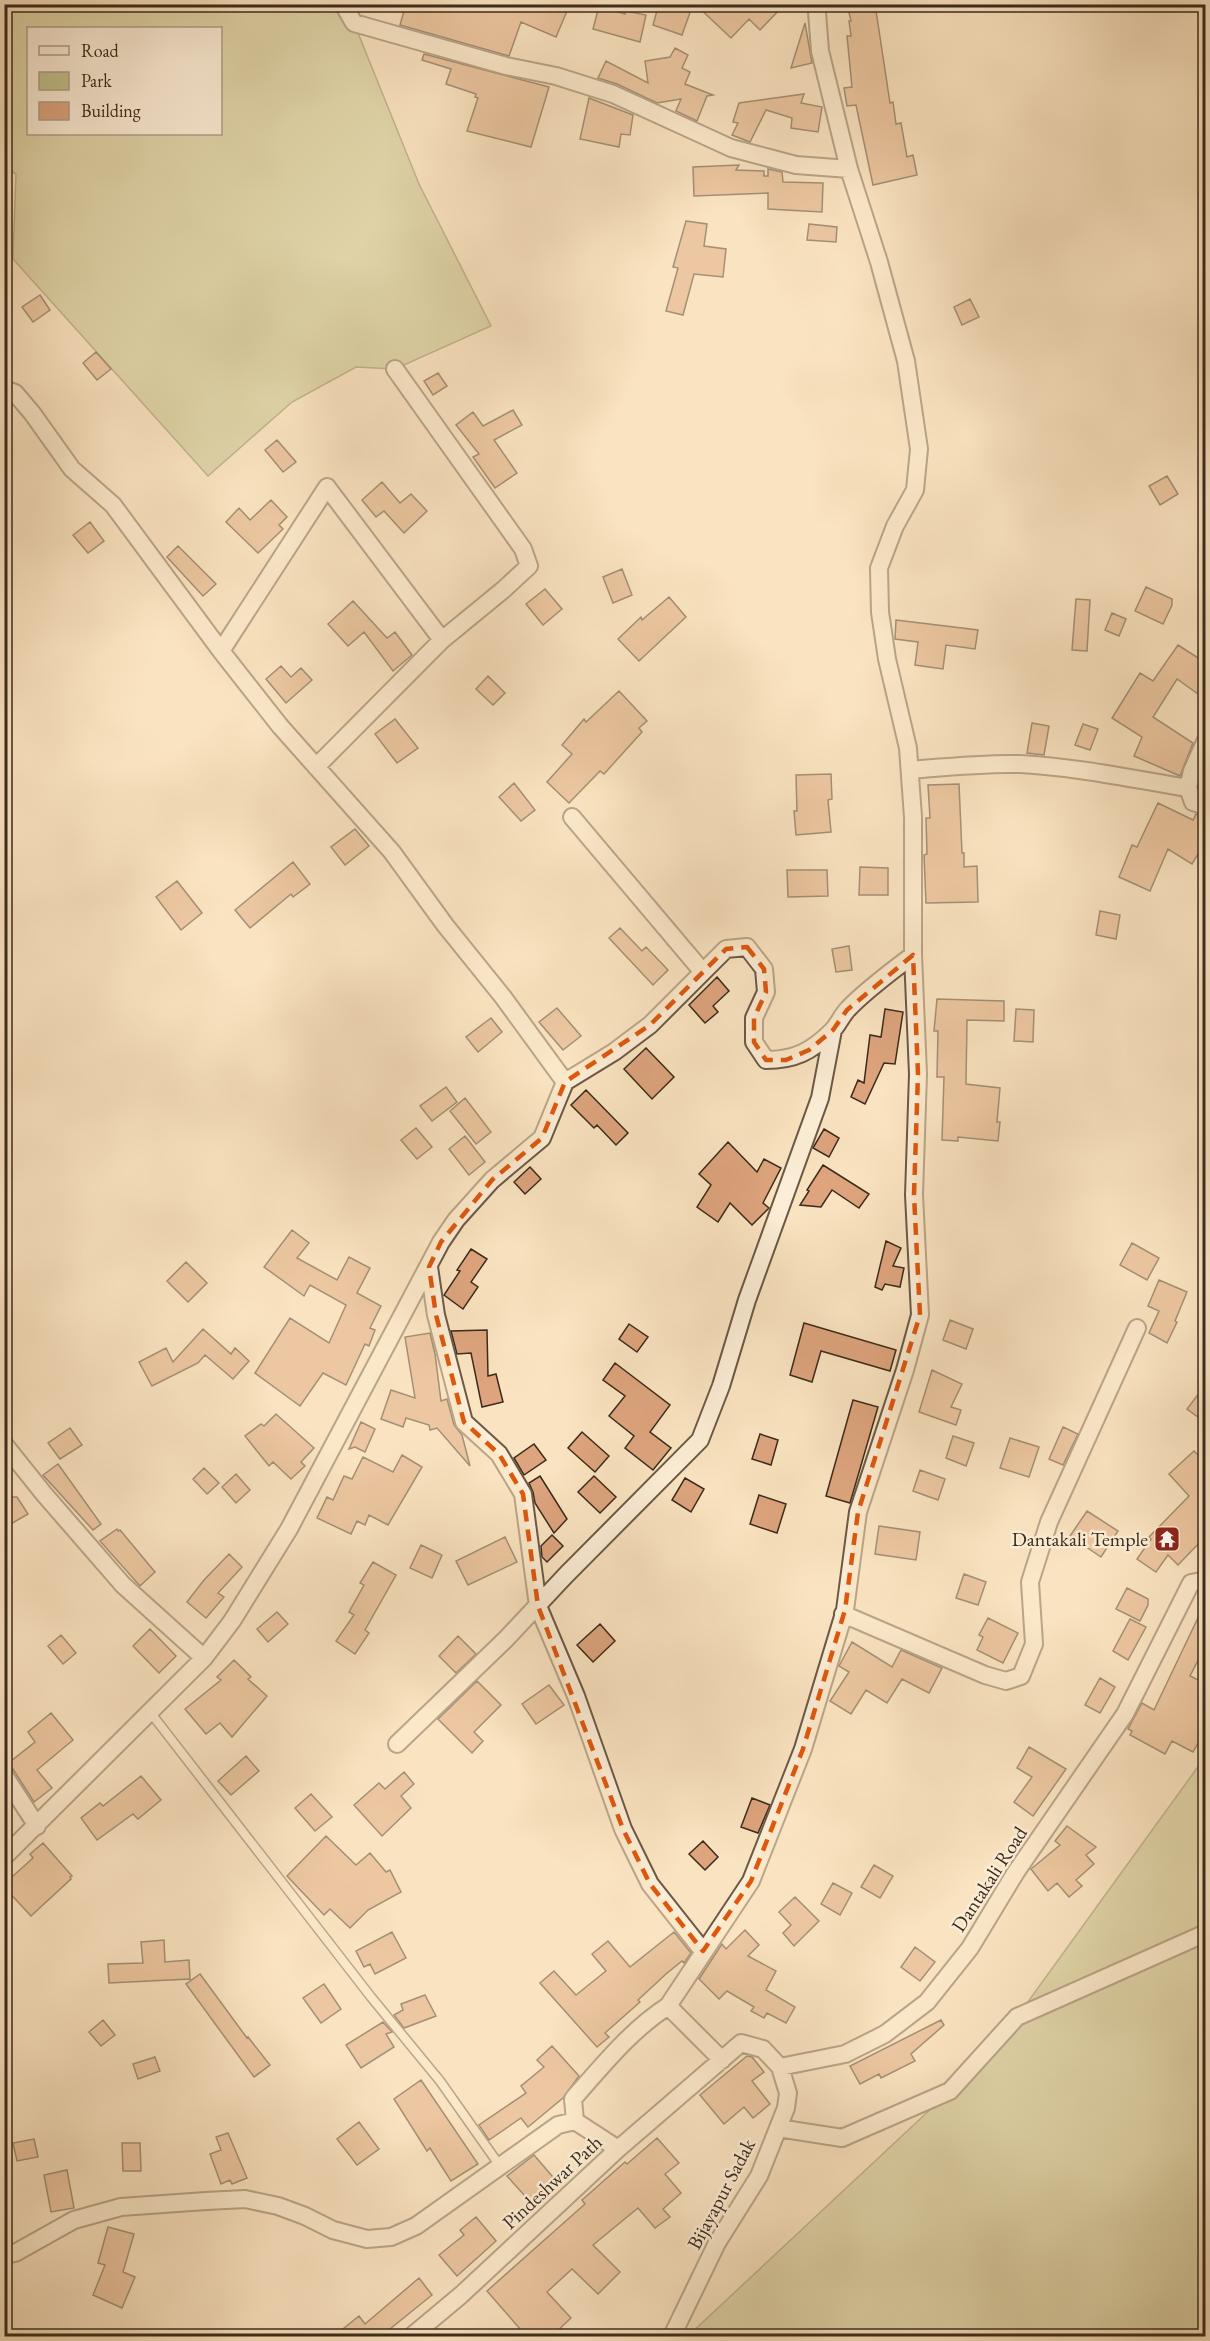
<svg xmlns="http://www.w3.org/2000/svg" width="1210" height="2341" font-family="'EB Garamond',serif">
	<rect width="100%" height="100%" fill="#fae3c0"/>
	<filter id="stains"><feTurbulence type="fractalNoise" baseFrequency=".00333" numOctaves="4"/><feColorMatrix values="0 0 0 0 .2 0 0 0 0 .09 0 0 0 0 .02 0 0 0 .5 -.17"/></filter>
	<radialGradient id="worn" r=".72"><stop offset=".6" stop-color="#630" stop-opacity="0"/><stop offset="1" stop-color="#630" stop-opacity=".3"/></radialGradient>
	<path fill="#c2c38f" stroke="#7e7756" stroke-width="1.5" fill-rule="evenodd" d="M4,5H343L356,28L419,184L491,326L395,369L356,367L292,402L208,476L13,259L16,174L5,167ZM28,28H220V134H28Z
		M1205,1757V2336H688L950,2091L1017,2017Z"/>
	<path fill="#dda47d" stroke="#3b2b1c" stroke-width="1.5" d="M406,4H570L556,37L521,22L509,56L400,25Z
		M677,4H693L682,35L653,25L658,7L674,11Z
		M695,4H785L760,30L749,19L731,38Z
		M847,4H875L890,103L893,102L896,124L901,123L907,157L913,155L917,175L873,185L856,105L847,106L844,88L852,87L847,36H851L849,21H851Z
		M599,6L625,14L626,11L646,15L640,42L593,29Z
		M805,23L812,63L791,68Z
		M675,48L688,55L682,68L690,72L685,84L713,95L707,96L697,121L676,111L681,99L657,103L617,84L598,78L606,61L648,83L645,61L670,57Z
		M424,54L549,87L531,147L467,131L478,98L475,97L476,94L446,84L451,69L422,60Z
		M804,94L801,103L822,107L818,132L791,128L792,118L766,110L750,142L732,135L738,123L733,122L739,103Z
		M589,98L633,115L630,135L621,134L619,147L580,139Z
		M739,165L736,170L764,171V176H768V169L782,172L783,182L823,183L822,212L768,209V193L694,196L693,167Z
		M686,221L707,224L704,246L726,249L723,277L694,274L683,315L666,311L678,268L673,267Z
		M809,224L837,227L836,242L807,240Z
		M40,295L50,310L33,322L22,307Z
		M970,299L979,317L962,325L954,307Z
		M96,352L111,369L97,380L83,363Z
		M438,373L447,386L433,395L424,381Z
		M513,410L522,425L494,440L517,473L495,488L473,457L479,454L456,425L473,412L483,426Z
		M277,440L296,462L283,472L265,450Z
		M1167,476L1178,494L1160,505L1149,486Z
		M382,482L400,503L411,494L427,511L404,533L384,511L376,517L362,500Z
		M271,500L287,517L279,525L283,529L258,553L226,522L239,508L250,520Z
		M90,522L104,541L88,553L73,535Z
		M178,546L216,584L203,596L167,557Z
		M622,569L632,595L613,603L603,577Z
		M1146,587L1172,599V605L1163,624L1135,611Z
		M545,589L562,609L543,625L526,604Z
		M669,597L686,617L639,661L618,639L641,617L642,620Z
		M1076,599L1090,600L1087,651L1072,650Z
		M353,601L387,638L395,632L412,655L393,671L364,632L348,646L328,624Z
		M1112,613L1126,619L1119,636L1105,630Z
		M896,620L978,630L975,649L946,645L943,669L915,665L918,642L895,639Z
		M1178,645L1206,663V683L1198,694L1177,679L1153,717L1193,743L1180,776L1134,756L1142,737L1112,718L1140,673L1153,681Z
		M281,666L291,677L301,668L312,680L286,703L266,679Z
		M488,676L505,693L493,705L476,689Z
		M619,691L647,721L639,728L642,732L604,774L600,771L569,803L547,782L572,754L562,745L584,719L586,722Z
		M395,719L418,748L397,763L375,734Z
		M1032,723L1049,726L1044,755L1027,753Z
		M1083,724L1098,729L1090,750L1075,745Z
		M831,774L832,799L828,800L831,832L796,835L794,811H797L796,775Z
		M514,783L535,810L521,821L499,797Z
		M959,784L962,853H964V867L977,866L978,902L926,903L924,855L927,854L926,818H930L928,785Z
		M1158,803L1193,820L1196,814L1206,816V841L1192,864L1168,849L1150,891L1119,877L1132,845L1137,847Z
		M355,829L369,846L345,865L331,847Z
		M293,862L310,884L293,897L291,894L250,928L235,910Z
		M860,867L888,868V895H859Z
		M787,870H827L828,896L788,897Z
		M177,881L202,913L181,930L156,897Z
		M1100,911L1120,915L1116,939L1096,935Z
		M620,928L642,951L646,947L668,970L653,985L609,938Z
		M849,946L852,970L836,972L832,949Z
		M717,977L729,991L713,1006L718,1012L705,1023L689,1005Z
		M937,999L1004,1001V1021L967,1020L966,1084L1000,1088L997,1122H1000L998,1141L958,1137V1141L942,1140L944,1077H937L938,1031H934Z
		M557,1008L581,1036L563,1050L539,1022Z
		M885,1009L903,1012L895,1064L884,1063L865,1104L851,1097L858,1080L864,1083L870,1035L881,1037Z
		M1016,1009L1034,1010L1033,1042L1014,1041Z
		M491,1018L502,1032L478,1052L466,1037Z
		M646,1048L674,1077L652,1099L624,1069Z
		M446,1087L457,1102L432,1121L420,1106Z
		M586,1090L628,1133L616,1145L597,1125L594,1128L571,1105Z
		M465,1098L491,1132L476,1144L450,1111Z
		M416,1128L432,1147L417,1159L401,1140Z
		M824,1129L839,1138L829,1157L813,1148Z
		M465,1136L485,1162L469,1175L449,1149Z
		M728,1142L757,1172L764,1159L781,1168L763,1203L769,1208L752,1225L730,1203L718,1222L697,1207L711,1185L699,1174Z
		M823,1165L869,1194L859,1208L832,1190L821,1207L800,1205L809,1191L807,1190Z
		M530,1167L541,1179L525,1194L514,1182Z
		M292,1230L309,1243L297,1258L337,1280L349,1257L370,1268L357,1293L381,1306L370,1328L375,1330L369,1346L365,1344L346,1385L323,1373L300,1406L255,1373L290,1318L329,1343L346,1305L310,1285L304,1296L264,1267Z
		M886,1241L901,1248L893,1266L904,1268L900,1287L885,1284L882,1290L875,1287Z
		M1132,1243L1159,1258L1147,1280L1120,1265Z
		M471,1249L487,1259L471,1282L478,1287L463,1309L444,1295L460,1271L457,1270Z
		M186,1262L207,1283L188,1302L167,1281Z
		M1159,1280L1187,1292L1175,1321L1177,1322L1167,1343L1149,1333L1159,1311L1148,1306Z
		M950,1320L973,1329L966,1349L943,1340Z
		M804,1323L896,1350L890,1371L821,1351L812,1382L790,1375Z
		M629,1324L648,1337L637,1352L619,1339Z
		M203,1329L231,1354L235,1348L249,1361L233,1379L205,1355L198,1363L152,1386L139,1362L166,1348L173,1362Z
		M487,1330L488,1376L496,1374L503,1402L482,1407L471,1353L457,1354L451,1331Z
		M430,1333L435,1354L441,1401L447,1399L454,1425L462,1435L470,1466L437,1428L430,1430L429,1425L406,1418L403,1427L381,1419L391,1390L415,1398L405,1337Z
		M615,1363L670,1405L650,1432L671,1448L653,1470L625,1448L634,1436L609,1416L625,1396L603,1380Z
		M932,1370L962,1384L951,1407L961,1410L956,1425L919,1412Z
		M1206,1384V1423L1187,1409Z
		M853,1400L878,1407L850,1503L826,1496Z
		M276,1414L314,1448L301,1462L305,1466L291,1479L273,1462L269,1466L245,1436L261,1424L264,1426Z
		M361,1422L375,1429L365,1452L355,1447L349,1449Z
		M1063,1427L1078,1434L1063,1465L1049,1459Z
		M70,1428L82,1445L60,1459L48,1443Z
		M582,1432L609,1456L595,1472L568,1448Z
		M760,1434L778,1440L771,1465L752,1459Z
		M953,1436L974,1443L966,1466L946,1458Z
		M1010,1438L1039,1447L1029,1477L1000,1468Z
		M534,1444L546,1460L524,1475L514,1458Z
		M1194,1451L1206,1463V1536L1178,1565L1168,1555L1156,1572L1137,1559L1151,1539L1149,1537L1189,1496L1169,1474Z
		M402,1455L422,1467L388,1525L369,1515L365,1525L357,1521L351,1534L317,1518L327,1497L333,1500L344,1476L352,1479L363,1457L393,1472Z
		M58,1464L101,1524L93,1530L43,1475Z
		M204,1468L219,1483L207,1494L193,1479Z
		M920,1470L945,1479L938,1500L913,1491Z
		M236,1474L250,1490L236,1503L222,1487Z
		M540,1476L567,1519L554,1533L535,1503L533,1492L529,1483Z
		M594,1476L616,1497L600,1513L578,1492Z
		M685,1478L704,1489L691,1512L672,1500Z
		M759,1495L786,1504L777,1533L750,1524Z
		M10,1497H17L28,1514L4,1528V1500Z
		M1087,1511L1118,1531L1101,1557L1070,1536Z
		M879,1526L920,1532L916,1560L875,1554Z
		M117,1529L118,1531L120,1530L155,1572L140,1586L100,1541Z
		M552,1535L563,1546L547,1562L542,1557L541,1546Z
		M505,1537L517,1562L468,1585L456,1561Z
		M421,1545L442,1555L432,1578L410,1568Z
		M229,1554L242,1567L218,1593L224,1597L206,1618L187,1602L204,1580Z
		M373,1562L396,1575L365,1630L369,1633L355,1654L336,1641L354,1615L349,1612L364,1585L360,1583Z
		M964,1574L986,1582L978,1605L956,1598Z
		M1127,1588L1148,1599V1605L1140,1621L1116,1609Z
		M1206,1601V1645L1190,1676L1206,1684V1729L1193,1752L1172,1741L1165,1754L1130,1735L1132,1731L1128,1729L1142,1703L1154,1710Z
		M277,1612L288,1624L268,1642L257,1629Z
		M988,1618L1018,1633L1003,1663L977,1650L983,1637L979,1635Z
		M1130,1619L1146,1627L1128,1660L1113,1651Z
		M600,1624L615,1641L593,1662L577,1645Z
		M150,1629L176,1656L159,1673L133,1646Z
		M61,1635L76,1653L63,1664L48,1646Z
		M458,1636L476,1654L456,1673L439,1656Z
		M852,1642L892,1667L901,1650L942,1668L929,1693L902,1679L887,1703L866,1690L851,1714L830,1701L849,1672L839,1666Z
		M234,1660L251,1677L248,1679L267,1696L232,1737L220,1723L206,1734L185,1709L221,1680L217,1677Z
		M1100,1678L1115,1687L1100,1713L1085,1705Z
		M477,1681L501,1705L474,1732L483,1741L472,1753L438,1719Z
		M549,1685L564,1705L536,1724L522,1704Z
		M51,1713L73,1740L37,1770L52,1788L34,1802L13,1769L6,1765L35,1742L28,1732Z
		M1029,1747L1066,1769L1033,1816L1014,1802L1032,1777L1017,1768Z
		M246,1756L259,1771L231,1795L218,1781Z
		M404,1772L414,1784L401,1796L411,1808L382,1836L354,1805L379,1783L385,1789Z
		M141,1776L161,1800L138,1819L133,1814L97,1840L81,1818L100,1803L103,1806Z
		M311,1794L332,1817L315,1831L295,1808Z
		M752,1798L770,1805L758,1833L741,1827Z
		M1067,1826L1096,1847L1086,1855L1094,1864L1076,1880L1082,1886L1069,1897L1057,1883L1048,1891L1031,1869L1060,1845L1055,1841Z
		M326,1836L356,1865L370,1853L386,1872L390,1870L401,1892L368,1910L350,1928L330,1909L324,1915L287,1876Z
		M703,1841L718,1857L705,1870L689,1854Z
		M43,1843L72,1876L70,1877L71,1879L31,1916L4,1887V1884L33,1858L30,1854Z
		M874,1865L893,1876L880,1898L861,1887Z
		M833,1883L852,1893L840,1915L821,1904Z
		M795,1897L819,1921L794,1946L783,1933L791,1925L779,1912Z
		M745,1930L759,1945L748,1956L776,1971L766,1990L795,2007L786,2023L767,2013L764,2018L751,2011L754,2007L727,1991L719,1999L699,1979L722,1944L726,1949Z
		M392,1932L406,1958L375,1974L370,1964L364,1967L356,1951Z
		M674,1932L691,1953L684,1963L682,1961L666,1974L638,2000L640,2002L605,2033L609,2037L597,2047L540,1983L554,1971L576,1995L606,1971L592,1954L608,1941L630,1967Z
		M164,1940L165,1962L189,1960L190,1979L109,1983L108,1964L143,1963L141,1942Z
		M915,1947L935,1962L920,1981L901,1967Z
		M200,1974L247,2038L248,2037L270,2065L254,2077L186,1984Z
		M324,1984L341,2009L321,2023L303,1998Z
		M425,1995L436,2016L404,2028L394,2015L403,2010L401,2004Z
		M103,2020L115,2035L101,2046L89,2032Z
		M941,2020L944,2025L911,2054L915,2061L881,2078L879,2074L860,2084L850,2066Z
		M383,2022L392,2032L386,2034L394,2047L361,2068L346,2045Z
		M552,2046L579,2076L563,2098L528,2127L521,2118L489,2140L479,2125L526,2093L521,2086L544,2067L537,2060Z
		M747,2056L752,2057L764,2072L752,2081L770,2104L753,2118L744,2107L724,2124L700,2095Z
		M155,2057L160,2071L138,2079L133,2064Z
		M421,2080L478,2164L451,2181L430,2148L427,2151L394,2099Z
		M359,2122L379,2149L357,2165L337,2139Z
		M228,2133L247,2178L232,2184L230,2180L221,2184L210,2154L221,2150L216,2137Z
		M657,2138L679,2163L665,2174L681,2193L663,2209L670,2217L655,2228L638,2208L593,2245L620,2272L598,2294L572,2269L547,2292L571,2318L551,2337H527L487,2291L585,2204L582,2200L625,2162L627,2164Z
		M34,2139L38,2157L17,2161L13,2143Z
		M122,2143H140L141,2171H123Z
		M534,2155L558,2183L533,2205L507,2176Z
		M67,2170L74,2208L51,2212L44,2175Z
		M476,2217L496,2241L457,2276L439,2255L464,2235L460,2230Z
		M108,2227L134,2234L123,2272L135,2277L122,2308L93,2295L105,2265L98,2263Z
		M419,2278L432,2295L380,2337H333L359,2316L365,2324Z"/>
	<g fill="none" stroke-linecap="round" stroke-linejoin="round">
		<defs>
			<path id="lane" d="M150,1712L371,1997L440,2081L500,2166"/>
			<path id="street" d="M343,4L354,23L506,66L556,76L613,94L731,148L796,165L849,169
				M4,389L15,393L32,413L72,469L113,505L221,651L280,726L392,852L445,925L503,997L565,1082
				M221,651L327,487L442,640
				M1206,740L1192,771L1188,788L1193,802L1206,806
				M316,767L442,640L503,590L529,566L523,549L395,369
				M910,770C946,767 983,763 1020,764C1076,767 1133,779 1188,788
				M572,817L702,971
				M429,1267L436,1315L464,1422L499,1454L523,1494L538,1606L576,1696L623,1829L650,1884L703,1951
				M4,1444L44,1494L123,1585L204,1658
				M843,1614L985,1675L1006,1681L1021,1676L1034,1644L1030,1582L1049,1522L1137,1328
				M397,1744L506,1639L566,1575L700,1440L721,1386L747,1300L820,1098L833,1030
				M4,1775L37,1826
				M4,1857L204,1658L232,1621L289,1529L441,1242L456,1220L492,1180L542,1138L565,1082L614,1052L650,1025L726,949L747,947L764,969L766,992L754,1018V1042L766,1060C794,1060 811,1052 832,1031C838,1025 842,1015 848,1009C867,989 891,972 913,955
				M668,2006L722,2060
				M575,2121L573,2099C602,2066 631,2030 668,2006L751,1881L803,1749L845,1610L858,1512L905,1370L920,1315L914,1195L918,1074L913,955V817L908,748L887,659L880,612L879,568L895,526L915,490L919,449L906,361L879,262L849,169L820,51L817,12L819,4
				M778,2128L842,2138L950,2091L1017,2017L1206,1933
				M4,2255L15,2253L74,2220L121,2207L206,2201L245,2199L278,2206L305,2216L333,2230L367,2239L391,2237L416,2226L558,2125L575,2121L618,2149
				M412,2336L461,2295L618,2149L741,2043L763,2049L780,2067L845,2054L885,2034L927,2002L970,1948L1016,1872L1125,1714L1191,1583L1206,1580
				M672,2336L717,2243L759,2176L786,2108L788,2093L780,2067"/>
		</defs>
		<use href="#lane" stroke="#6b5945" stroke-width="11"/>
		<use href="#street" stroke="#6b5945" stroke-width="20"/>
		<use href="#lane" stroke="#fcedd6" stroke-width="8"/>
		<use href="#street" stroke="#fcedd6" stroke-width="16"/>
	</g>
	<path d="M0 0H1210V2341H0ZM747,947L764,969L766,992L754,1018V1042L766,1060H786L809,1050L833,1030L847,1010L913,955L918,1074L914,1195L920,1315L858,1512L845,1610L803,1749L751,1881L703,1951L650,1884L623,1829L538,1606L523,1494L499,1454L464,1422L436,1315L429,1267L441,1242L492,1180L542,1138L565,1082L650,1025L726,949Z" fill="#fae3c0" fill-opacity=".55" fill-rule="evenodd"/>
	<path fill="none" stroke="#df570d" stroke-width="4.5" stroke-dasharray="12 8" stroke-linejoin="round" d="M747,947L764,969L766,992L754,1018V1042L766,1060H786L809,1050L833,1030L847,1010L913,955L918,1074L914,1195L920,1315L858,1512L845,1610L803,1749L751,1881L703,1951L650,1884L623,1829L538,1606L523,1494L499,1454L464,1422L436,1315L429,1267L441,1242L492,1180L542,1138L565,1082L650,1025L726,949Z"/>
	<defs>
		<symbol id="temple-square" viewBox="-11 -11 22 22"><rect x="-9" y="-9" width="18" height="18" rx="4" fill="#8f2418" stroke="#fcedd6"/><path d="M0-6L5-2H3V0L6.5 2.5H4V6H1.5V3h-3V6H-4V2.5H-6.5L-3 0V-2H-5Z" fill="#fff"/></symbol>
	</defs>
	<g fill-rule="evenodd">
		<use href="#temple-square" x="1152" y="1524" width="30" height="30"/>
	</g>
	<g text-anchor="middle" dominant-baseline="central" stroke-width="5" stroke-linejoin="round" paint-order="stroke">
		<g font-size="20" fill="#3b2b1c" stroke="#fcedd6" text-anchor="end">
			<text x="1148" y="1539">Dantakali Temple</text>
		</g>
		<g font-size="20" fill="#3b2b1c" stroke="#fcedd6">
			<text transform="translate(989 1879) rotate(-57)">Dantakali Road</text>
			<text transform="translate(552 2182) rotate(-43)">Pindeshwar Path</text>
			<text transform="translate(721 2194) rotate(-62)">Bijayapur Sadak</text>
		</g>
	</g>
	<rect width="1210" height="2341" fill="none" stroke="#fae3c0" stroke-width="24"/>
	<rect x="6" y="6" width="1198" height="2329" fill="none" stroke="#3b2b1c" stroke-width="3"/>
	<rect x="12" y="12" width="1186" height="2317" fill="none" stroke="#3b2b1c" stroke-width="1.5"/>
	<rect x="27" y="27" width="195" height="108" fill="#fcedd6" stroke="#af9f8c" stroke-width="1.5"/>
	<rect x="39" y="46" width="30" height="9" fill="#fcedd6" stroke="#af9f8c" stroke-width="1.5"/>
	<text x="81" y="57" font-size="18" fill="#3b2b1c">Road</text>
	<rect x="39" y="72" width="30" height="18" fill="#c2c38f" stroke="#af9f8c" stroke-width="1.5"/>
	<text x="81" y="87" font-size="18" fill="#3b2b1c">Park</text>
	<rect x="39" y="102" width="30" height="18" fill="#dda47d" stroke="#af9f8c" stroke-width="1.5"/>
	<text x="81" y="117" font-size="18" fill="#3b2b1c">Building</text>
	<rect width="100%" height="100%" filter="url(#stains)"/>
	<rect width="100%" height="100%" fill="url(#worn)"/>
</svg>
